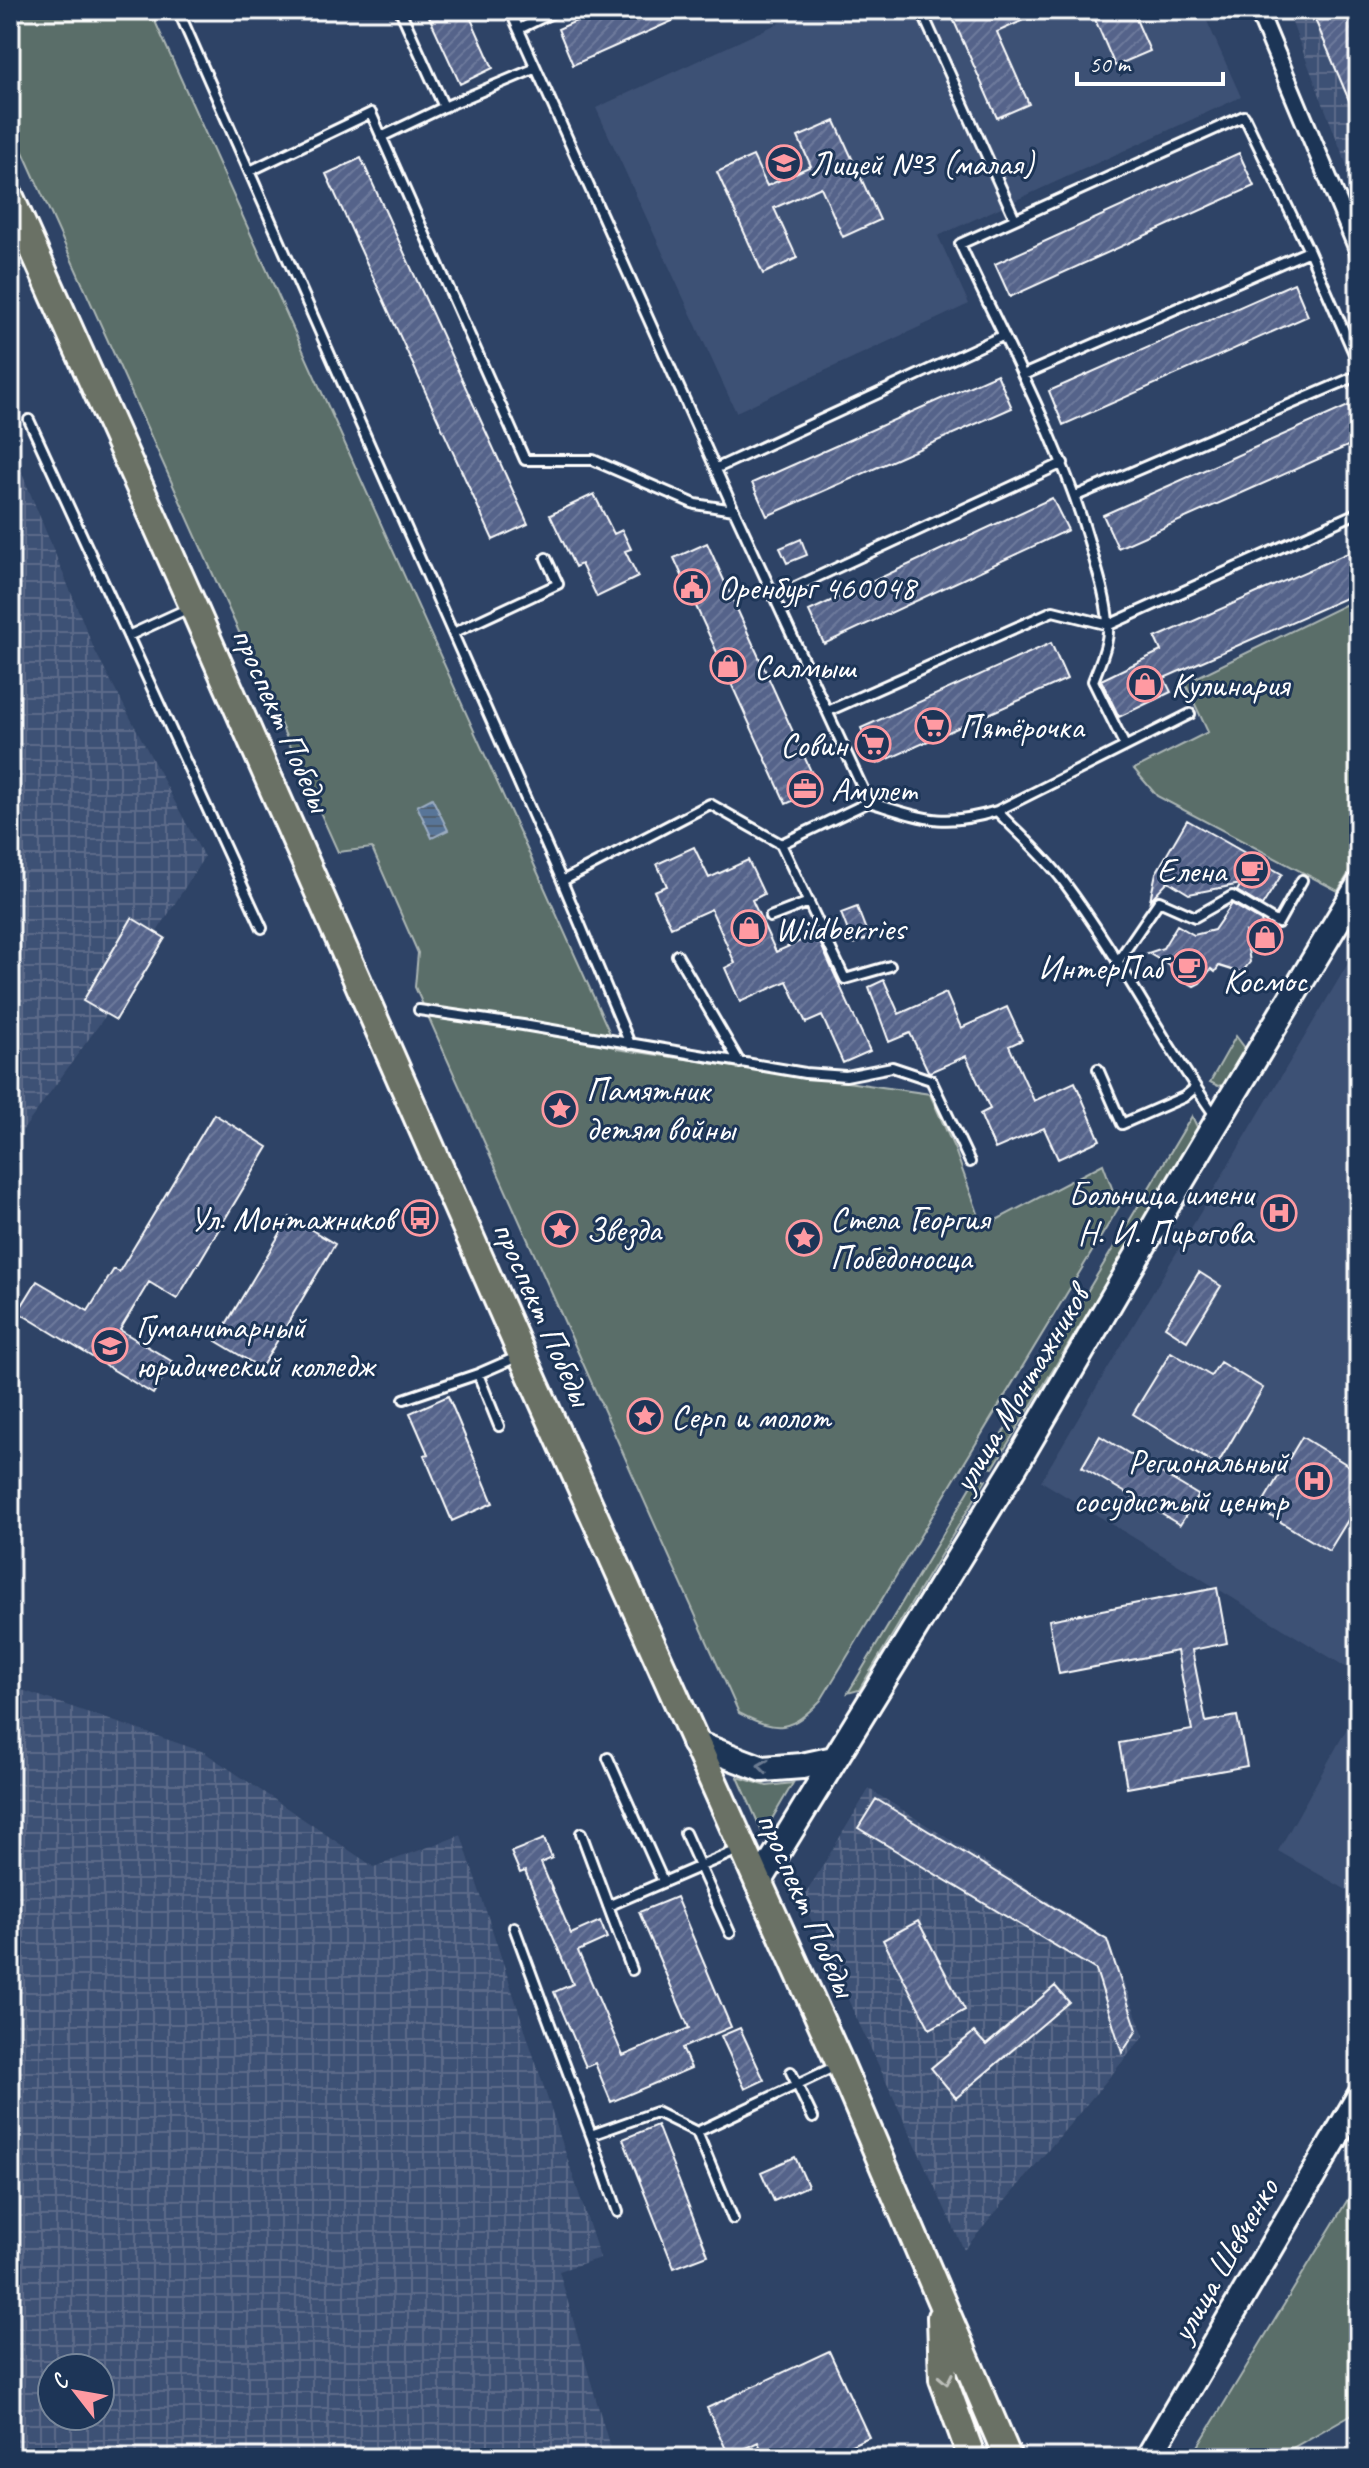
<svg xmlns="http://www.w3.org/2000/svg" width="1369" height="2468" font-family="Caveat,sans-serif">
	<defs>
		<pattern id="industrial-grid" width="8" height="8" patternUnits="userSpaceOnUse" patternTransform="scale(2)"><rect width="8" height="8" fill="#3e5174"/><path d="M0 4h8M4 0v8" fill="none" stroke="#5b6b89"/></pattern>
		<pattern id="water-rules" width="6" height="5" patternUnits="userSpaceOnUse" patternTransform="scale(2)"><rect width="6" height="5" fill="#587498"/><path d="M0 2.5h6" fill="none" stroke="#515e6e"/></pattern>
		<pattern id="building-hatch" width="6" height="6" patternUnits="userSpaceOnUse" patternTransform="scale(2)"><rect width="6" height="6" fill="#55638a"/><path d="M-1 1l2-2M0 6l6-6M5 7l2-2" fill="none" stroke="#6e7a9c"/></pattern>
	</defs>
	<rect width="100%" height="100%" fill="#2e4366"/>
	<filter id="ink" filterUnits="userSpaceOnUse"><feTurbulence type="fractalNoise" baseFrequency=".0125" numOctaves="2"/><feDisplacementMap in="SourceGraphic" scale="16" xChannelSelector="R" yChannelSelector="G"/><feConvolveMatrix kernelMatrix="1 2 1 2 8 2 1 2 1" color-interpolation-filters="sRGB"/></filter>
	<g filter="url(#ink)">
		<path fill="#3e5174" d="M807,10H1202L1241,97L938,236L969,304L736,412L596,108Z
			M1359,945V1675L1041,1481Z
			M1359,1707V1897L1278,1851Z"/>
		<path fill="url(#industrial-grid)" fill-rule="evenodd" d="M1287,10H1359V197Z
			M10,444L95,651L204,857L157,932L165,938L116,1020L106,1015L10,1148Z
			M10,1686L204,1752L374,1867L461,1835L600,2258L559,2271L613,2458H10ZM52,2368H100V2416H52Z
			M869,1789L1107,1938L1144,2036L964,2250L802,1900Z"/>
		<path fill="#5a6e69" stroke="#acb6b4" stroke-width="2" d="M10,10H150L617,1049L930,1094L955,1150L983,1227L1103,1164L1119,1207L821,1700C790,1732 778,1733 739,1713L415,987L418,953L372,848L338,852L10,123Z
			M1359,598V856L1338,891L1157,796L1134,769L1208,732L1185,683Z
			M1236,1036L1245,1048L1226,1084L1218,1086L1210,1082Z
			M1192,1116L1199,1131L993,1468L983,1466Z
			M977,1477L986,1480L859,1690L848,1693Z
			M738,1777L767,1786L793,1783L763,1834Z
			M1359,2181V2410L1275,2458H1191Z"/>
		<path fill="url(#water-rules)" stroke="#9bacc1" stroke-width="2" d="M432,798L448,830L432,838L417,806Z"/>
		<path fill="url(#building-hatch)" stroke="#fff" stroke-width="2" d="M426,10H467L493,68L460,84Z
			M601,10H697L573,65L558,29Z
			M949,10H1046L997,32L1029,104L997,118Z
			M1091,10H1132L1150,51L1115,66Z
			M1311,10H1359V124Z
			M835,121L880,220L843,237L821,187L774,208L797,258L763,274L717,172L753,156L767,186L811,166L798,137Z
			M1239,153L1254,186L1010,297L995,264Z
			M361,158L528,524L493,540L326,174Z
			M1294,283L1308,316L1063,425L1049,391Z
			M997,374L1012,408L767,516L752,483Z
			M1348,406L1359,432V441L1118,548L1103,515Z
			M594,494L614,534L622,530L631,549L625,551L638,577L597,597L581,564L575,567L550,515Z
			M1052,498L1068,530L824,644L809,611Z
			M801,539L807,555L787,563L780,548Z
			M707,543L819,789L786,804L674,558Z
			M1359,548V592L1164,678L1171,692L1119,717L1101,680L1161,651L1155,638Z
			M1051,643L1067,679L877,764L861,728Z
			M1187,820L1282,874L1262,906L1237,891L1241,884L1189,894L1168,881L1150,900L1156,873Z
			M694,847L709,878L748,860L764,894L752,900L776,952L816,934L870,1051L843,1063L822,1016L806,1023L787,981L740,1002L725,968L735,963L711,909L671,927L654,891L667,886L657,864Z
			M1232,904L1261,921L1268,945L1245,932L1250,962L1243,971L1238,972L1219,966L1215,972L1211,969L1200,983L1194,986L1184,980L1182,973L1148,953L1163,948L1177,925L1194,935L1214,930Z
			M857,907L869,938L853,944L841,913Z
			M132,918L165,938L116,1020L83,1001Z
			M884,980L899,1014L946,993L961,1028L1007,1007L1022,1040L1009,1046L1034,1101L1075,1082L1100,1140L1058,1159L1044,1128L995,1149L980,1114L990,1109L966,1056L930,1072L928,1071L910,1033L889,1042L869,987Z
			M214,1114L268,1147L177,1299L149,1282L120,1330L173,1362L153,1394L18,1312L37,1281L88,1311L114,1269L119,1272Z
			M290,1217L335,1244L261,1368L216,1341Z
			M1199,1272L1221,1286L1187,1341L1165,1327Z
			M1171,1352L1211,1376L1220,1362L1263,1388L1217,1465L1133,1414Z
			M448,1396L493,1503L452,1521L424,1455L428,1454L410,1413Z
			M1100,1436L1198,1495L1180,1525L1082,1467Z
			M1302,1437L1359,1472V1502L1329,1551L1259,1509Z
			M1217,1588L1227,1643L1192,1650L1206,1722L1237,1716L1247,1766L1127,1788L1119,1743L1192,1730L1177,1651L1059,1674L1049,1620Z
			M876,1799L1107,1940L1137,2030L1122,2053L1096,1970L858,1828Z
			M544,1839L552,1858L541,1863L571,1934L600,1921L607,1938L578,1951L623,2056L689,2028L639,1912L676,1897L731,2027L682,2048L691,2068L611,2102L595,2063L586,2067L554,1992L573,1984L525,1871L520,1873L511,1852Z
			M918,1921L965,2010L930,2029L883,1940Z
			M1055,1986L1069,2002L956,2098L931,2068L974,2032L986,2045Z
			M740,2028L764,2080L745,2089L721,2036Z
			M657,2125L708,2255L674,2268L623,2139Z
			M795,2157L808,2186L774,2201L761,2172Z
			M829,2351L869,2437L823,2458H765L758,2442L729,2456L707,2408Z"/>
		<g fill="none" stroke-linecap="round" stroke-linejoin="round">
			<defs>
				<path id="service" d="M178,10L562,881L630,1044
					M400,10L444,107L536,68
					M510,10L734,510L869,802
					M921,10L1015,219
					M519,29L558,10
					M381,137L444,107
					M250,171L371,113L525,460H593L695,504L734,510
					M1023,375L1309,251
					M29,420L262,928
					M717,468L1002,336
					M1076,496L1359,375
					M776,596L1063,463
					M453,633L558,584L546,558
					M128,636L189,608
					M828,711L1053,611L1109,625L1359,512
					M1125,746L1093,681C1100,663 1110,641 1108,622C1106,596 1097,570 1090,545C1060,440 1006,344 960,244L1244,116L1309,251L1359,365
					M997,811L1190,714
					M781,844L869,802C922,818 941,828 997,811C1019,834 1045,856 1064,882C1120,957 1162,1041 1216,1117
					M562,881L710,804L781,844L845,979L890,966
					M770,917L809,902
					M677,955L740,1063
					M1118,961L1159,901L1195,917L1232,896L1278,923L1302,880
					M419,1010L523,1025L805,1073L846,1076L892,1067L931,1080L970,1162
					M1098,1069L1122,1124L1184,1097L1195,1088
					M478,1374L499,1426
					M404,1399L478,1374L517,1357
					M608,1758L663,1881
					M581,1833L632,1970
					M685,1833L730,1933
					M608,1906L738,1850
					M514,1927L591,2135L656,2112L697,2132L836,2066
					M791,2072L813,2118
					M697,2132L733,2219
					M591,2135L618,2212"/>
				<path id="minor" d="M1258,10L1359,252"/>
				<path id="secondary" d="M694,1743L763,1769L802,1766L834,1759
					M758,1884L1015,1466L1161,1215L1359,885
					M1148,2458L1359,2097"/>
				<path id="primary" d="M10,197L193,606L522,1355L840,2064L1008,2458
					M941,2317L943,2379L972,2458"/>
			</defs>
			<use href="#service" stroke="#fff" stroke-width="14"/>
			<use href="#minor" stroke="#fff" stroke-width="22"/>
			<use href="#secondary" stroke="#fff" stroke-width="30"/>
			<use href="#primary" stroke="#fff" stroke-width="32"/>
			<use href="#service" stroke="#1d3557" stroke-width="8"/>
			<use href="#minor" stroke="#1d3557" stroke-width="16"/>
			<use href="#secondary" stroke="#1d3557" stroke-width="24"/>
			<use href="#primary" stroke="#6b7165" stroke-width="26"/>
		</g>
		<defs><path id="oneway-chevron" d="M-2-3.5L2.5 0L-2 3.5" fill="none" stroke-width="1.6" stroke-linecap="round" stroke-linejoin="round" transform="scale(2)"/></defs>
		<use stroke="#6c7c92" href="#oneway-chevron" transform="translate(763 1766) rotate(-172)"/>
		<use stroke="#bcbfba" href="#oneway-chevron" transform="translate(946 2379) rotate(78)"/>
	</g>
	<defs>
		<symbol id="school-ring" viewBox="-11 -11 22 22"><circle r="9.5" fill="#1d3557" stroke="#ff9aa2" stroke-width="1.5"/><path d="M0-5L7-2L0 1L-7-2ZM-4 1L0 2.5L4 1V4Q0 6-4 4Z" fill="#ff9aa2"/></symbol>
		<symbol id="civic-ring" viewBox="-11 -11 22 22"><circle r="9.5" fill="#1d3557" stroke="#ff9aa2" stroke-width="1.5"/><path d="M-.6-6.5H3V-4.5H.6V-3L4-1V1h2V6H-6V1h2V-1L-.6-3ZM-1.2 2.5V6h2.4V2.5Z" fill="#ff9aa2"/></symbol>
		<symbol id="shop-ring" viewBox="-11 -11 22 22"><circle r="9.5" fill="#1d3557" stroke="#ff9aa2" stroke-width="1.5"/><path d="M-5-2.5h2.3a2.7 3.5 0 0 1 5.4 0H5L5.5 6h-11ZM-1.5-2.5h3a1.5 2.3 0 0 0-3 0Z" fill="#ff9aa2"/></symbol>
		<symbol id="supermarket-ring" viewBox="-11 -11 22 22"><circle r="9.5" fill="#1d3557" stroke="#ff9aa2" stroke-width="1.5"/><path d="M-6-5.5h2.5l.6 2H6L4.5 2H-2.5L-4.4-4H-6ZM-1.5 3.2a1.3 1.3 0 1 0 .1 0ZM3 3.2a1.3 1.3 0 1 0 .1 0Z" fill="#ff9aa2"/></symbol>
		<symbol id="office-ring" viewBox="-11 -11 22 22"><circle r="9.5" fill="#1d3557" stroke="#ff9aa2" stroke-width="1.5"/><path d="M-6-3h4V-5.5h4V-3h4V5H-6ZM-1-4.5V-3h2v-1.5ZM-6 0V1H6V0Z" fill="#ff9aa2"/></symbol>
		<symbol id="cafe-ring" viewBox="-11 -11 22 22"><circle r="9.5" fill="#1d3557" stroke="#ff9aa2" stroke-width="1.5"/><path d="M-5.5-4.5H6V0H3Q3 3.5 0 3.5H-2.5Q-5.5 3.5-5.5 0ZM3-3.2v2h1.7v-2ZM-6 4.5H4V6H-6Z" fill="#ff9aa2"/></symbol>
		<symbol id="sight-ring" viewBox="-11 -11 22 22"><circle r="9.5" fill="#1d3557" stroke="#ff9aa2" stroke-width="1.5"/><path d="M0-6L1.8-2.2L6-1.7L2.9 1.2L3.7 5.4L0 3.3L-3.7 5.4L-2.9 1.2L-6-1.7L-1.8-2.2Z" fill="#ff9aa2"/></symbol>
		<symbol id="hospital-ring" viewBox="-11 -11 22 22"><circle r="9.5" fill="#1d3557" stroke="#ff9aa2" stroke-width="1.5"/><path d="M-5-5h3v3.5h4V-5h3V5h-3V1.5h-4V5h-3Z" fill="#ff9aa2"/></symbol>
		<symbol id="bus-ring" viewBox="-11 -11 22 22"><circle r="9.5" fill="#1d3557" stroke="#ff9aa2" stroke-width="1.5"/><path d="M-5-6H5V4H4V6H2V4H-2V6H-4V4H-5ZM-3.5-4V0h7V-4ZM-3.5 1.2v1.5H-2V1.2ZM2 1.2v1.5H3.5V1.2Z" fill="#ff9aa2"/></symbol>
		<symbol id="university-ring" viewBox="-11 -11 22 22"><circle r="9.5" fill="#1d3557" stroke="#ff9aa2" stroke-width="1.5"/><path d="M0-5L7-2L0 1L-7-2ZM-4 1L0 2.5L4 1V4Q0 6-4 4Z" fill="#ff9aa2"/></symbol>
	</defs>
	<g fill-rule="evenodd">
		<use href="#school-ring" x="764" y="143" width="40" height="40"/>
		<use href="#civic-ring" x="672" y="567" width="40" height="40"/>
		<use href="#shop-ring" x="708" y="646" width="40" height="40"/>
		<use href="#shop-ring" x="1125" y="664" width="40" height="40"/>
		<use href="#supermarket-ring" x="913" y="706" width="40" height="40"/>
		<use href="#supermarket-ring" x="853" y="724" width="40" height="40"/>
		<use href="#office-ring" x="785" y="769" width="40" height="40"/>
		<use href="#cafe-ring" x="1232" y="850" width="40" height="40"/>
		<use href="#shop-ring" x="729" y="908" width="40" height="40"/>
		<use href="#shop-ring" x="1245" y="917" width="40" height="40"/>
		<use href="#cafe-ring" x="1169" y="947" width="40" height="40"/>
		<use href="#sight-ring" x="540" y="1089" width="40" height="40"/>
		<use href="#hospital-ring" x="1259" y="1193" width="40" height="40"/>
		<use href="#bus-ring" x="400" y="1198" width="40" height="40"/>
		<use href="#sight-ring" x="540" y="1209" width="40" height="40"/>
		<use href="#sight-ring" x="784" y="1218" width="40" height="40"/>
		<use href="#university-ring" x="90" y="1326" width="40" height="40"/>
		<use href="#sight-ring" x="625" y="1396" width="40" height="40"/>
		<use href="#hospital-ring" x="1294" y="1461" width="40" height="40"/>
	</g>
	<g text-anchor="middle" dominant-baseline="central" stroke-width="6" stroke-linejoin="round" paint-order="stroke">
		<g font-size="34" fill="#fff" stroke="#1d3557" text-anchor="start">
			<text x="810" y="163">Лицей №3 (малая)</text>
			<text x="718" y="587">Оренбург 460048</text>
			<text x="754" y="666">Салмыш</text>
			<text x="1171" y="684">Кулинария</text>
			<text x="959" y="726">Пятёрочка</text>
			<text x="847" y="744" text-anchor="end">Совин</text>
			<text x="831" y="789">Амулет</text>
			<text x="1226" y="870" text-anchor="end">Елена</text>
			<text x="775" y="928">Wildberries</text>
			<text x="1163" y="967" text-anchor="end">ИнтерПаб</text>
			<text x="1265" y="980" text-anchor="middle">Космос</text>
			<text x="586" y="1089">Памятник<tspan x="586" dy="39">детям войны</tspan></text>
			<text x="1253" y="1193" text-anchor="end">Больница имени<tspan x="1253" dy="39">Н. И. Пирогова</tspan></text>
			<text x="394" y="1218" text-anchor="end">Ул. Монтажников</text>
			<text x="830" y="1218">Стела Георгия<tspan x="830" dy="39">Победоносца</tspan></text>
			<text x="586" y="1229">Звезда</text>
			<text x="136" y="1326">Гуманитарный<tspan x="136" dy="39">юридический колледж</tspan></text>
			<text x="671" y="1416">Серп и молот</text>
			<text x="1288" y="1461" text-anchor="end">Региональный<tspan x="1288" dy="39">сосудистый центр</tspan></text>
		</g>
		<g font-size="34" fill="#fff" stroke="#1d3557">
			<text transform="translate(282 719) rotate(66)">проспект Победы</text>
			<text transform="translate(543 1313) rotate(66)">проспект Победы</text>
			<text transform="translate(1020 1389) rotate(-59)">улица Монтажников</text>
			<text transform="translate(807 1904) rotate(66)">проспект Победы</text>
			<text transform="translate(1224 2260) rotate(-60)">улица Шевченко</text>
		</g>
	</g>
	<rect width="1369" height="2468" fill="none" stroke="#1d3557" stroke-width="40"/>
	<rect x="20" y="20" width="1329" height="2428" fill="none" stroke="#fff" stroke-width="3" filter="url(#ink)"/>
	<g transform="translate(76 2392) rotate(301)"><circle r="38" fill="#1d3557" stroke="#77869a" stroke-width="2"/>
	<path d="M0-6L14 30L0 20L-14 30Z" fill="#ff9aa2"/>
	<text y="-12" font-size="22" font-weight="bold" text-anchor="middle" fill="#ffffff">С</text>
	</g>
	<path d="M1077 72v12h146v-12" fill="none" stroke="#ffffff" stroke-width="4"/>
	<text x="1089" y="72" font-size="24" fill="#ffffff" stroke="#1d3557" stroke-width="6" paint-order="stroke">50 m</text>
</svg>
